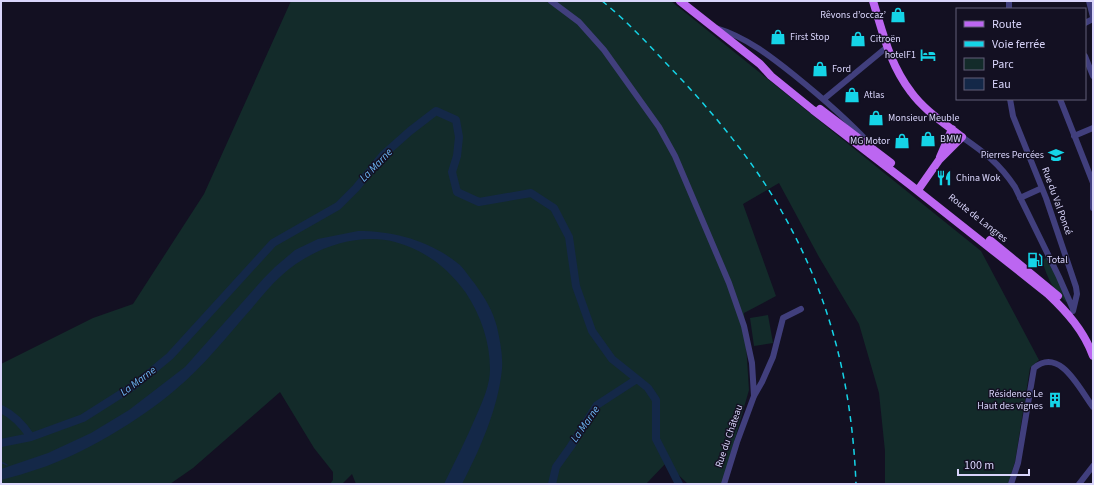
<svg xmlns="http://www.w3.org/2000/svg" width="1094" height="485" font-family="'Source Sans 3',sans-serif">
	<rect width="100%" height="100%" fill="#131022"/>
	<path fill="#132b2a" d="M291,1H671L981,251L1039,360L1030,368L1015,462L1008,484H885V451L879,393L859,324L819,257L779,183L743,204L776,296L744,313L749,390L722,484H688L666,463L646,484H356L352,474L342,484H330L333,480V472L314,448L280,392L193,468L170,484H1V364L93,318L133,304L204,194Z
		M1046,258L1061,284L1068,301L1066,302C1052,287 1048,280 1042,260Z
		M768,315L773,343L754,346L750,318Z"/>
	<path fill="#142848" d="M358,231C395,231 431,241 460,265C465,270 470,278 475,284C485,298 493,311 497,327C500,341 503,355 502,369C498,409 480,449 462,484H444C455,461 467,438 477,414C483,400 490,385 490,369C490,342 481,316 466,293C447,267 426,251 395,242C356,232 310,249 281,276C270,286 261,297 252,308C227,336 204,366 175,390C140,420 82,455 38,469C26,473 13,477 1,480V469L48,453L91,433L129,410L185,367L264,278L275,267L295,250L318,239Z"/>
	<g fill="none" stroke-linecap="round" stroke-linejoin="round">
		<path stroke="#142848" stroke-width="1.5" d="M1,463H3L7,465"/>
		<path stroke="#142848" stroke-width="8" d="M637,379L648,388L656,400V439L679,484
			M1,409C14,415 23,425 31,437
			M1,443L31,437L83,418L135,385L170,356L273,243L338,206L356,188L383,155L410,131L436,111L456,120L459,137L457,156L452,172L457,192L479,202L531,193L554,208L569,237L576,286L592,331L612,359L637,379L597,405L571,446L556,467L552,484"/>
		<path stroke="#413f7d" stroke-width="6" d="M551,1L579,22L604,50L659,127L675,156L729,283L744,326L752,363L754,396
			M1009,1V9
			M1089,1L1093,17
			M1085,23L1093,19
			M716,28C746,37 770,56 794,75C820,96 846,118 869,143
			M1085,56L1093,76
			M824,99L887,47
			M1010,99L1013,116L1046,198L1076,287L1077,294L1073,311
			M1060,99L1093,183V208
			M1074,136L1093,128
			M962,137C985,153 999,163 1015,187L1059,277L1073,309
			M1020,198L1042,188
			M724,484L737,442L754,396L762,382L773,357L783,318L801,309
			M1011,484L1018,463L1034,368C1060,346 1080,390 1093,407
			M1079,484L1093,466"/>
		<path stroke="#bc66f1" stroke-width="8" d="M680,1L760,64L771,76L813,110L909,184L1048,294C1067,312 1084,331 1093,356
			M873,1C883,33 890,65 911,92C924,110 944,123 962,137L939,160L918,190
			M820,109L891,163
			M940,157L952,129
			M990,240L1058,296"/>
		<path stroke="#15d4e7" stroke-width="1.5" stroke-dasharray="6 5" stroke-linecap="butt" d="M602,1C631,24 656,53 682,80C719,120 755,164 782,212C831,298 852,386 856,484"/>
	</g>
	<defs>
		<symbol id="shop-bare" viewBox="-9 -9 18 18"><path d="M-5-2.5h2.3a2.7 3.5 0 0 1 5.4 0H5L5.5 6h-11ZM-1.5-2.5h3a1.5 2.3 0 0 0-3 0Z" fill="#15d4e7" stroke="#131022" stroke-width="2.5" paint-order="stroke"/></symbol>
		<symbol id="hotel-bare" viewBox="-9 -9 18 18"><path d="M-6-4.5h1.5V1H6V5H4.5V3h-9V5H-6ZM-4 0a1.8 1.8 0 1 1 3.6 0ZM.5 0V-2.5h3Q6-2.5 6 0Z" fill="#15d4e7" stroke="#131022" stroke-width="2.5" paint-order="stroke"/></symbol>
		<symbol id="school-bare" viewBox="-9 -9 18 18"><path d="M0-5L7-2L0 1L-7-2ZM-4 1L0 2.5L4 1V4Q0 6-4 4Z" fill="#15d4e7" stroke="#131022" stroke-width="2.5" paint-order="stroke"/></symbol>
		<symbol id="restaurant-bare" viewBox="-9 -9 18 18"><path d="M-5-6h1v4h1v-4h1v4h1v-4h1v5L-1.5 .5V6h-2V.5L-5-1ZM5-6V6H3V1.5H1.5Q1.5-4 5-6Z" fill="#15d4e7" stroke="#131022" stroke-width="2.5" paint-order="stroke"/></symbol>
		<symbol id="fuel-bare" viewBox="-9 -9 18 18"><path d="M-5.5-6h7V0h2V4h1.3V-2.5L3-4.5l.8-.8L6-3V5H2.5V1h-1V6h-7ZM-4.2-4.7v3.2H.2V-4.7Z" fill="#15d4e7" stroke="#131022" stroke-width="2.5" paint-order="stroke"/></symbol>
		<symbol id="building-bare" viewBox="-9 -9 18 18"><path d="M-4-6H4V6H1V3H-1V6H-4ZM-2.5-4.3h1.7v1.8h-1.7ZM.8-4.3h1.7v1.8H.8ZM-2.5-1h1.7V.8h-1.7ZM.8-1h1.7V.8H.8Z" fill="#15d4e7" stroke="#131022" stroke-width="2.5" paint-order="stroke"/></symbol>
	</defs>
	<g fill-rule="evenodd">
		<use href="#shop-bare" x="887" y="4" width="22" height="22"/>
		<use href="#shop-bare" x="767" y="26" width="22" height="22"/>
		<use href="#shop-bare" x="847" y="28" width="22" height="22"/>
		<use href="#hotel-bare" x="917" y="44" width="22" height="22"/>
		<use href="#shop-bare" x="809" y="58" width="22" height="22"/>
		<use href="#shop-bare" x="841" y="84" width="22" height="22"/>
		<use href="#shop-bare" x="865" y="107" width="22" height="22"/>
		<use href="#shop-bare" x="917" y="128" width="22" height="22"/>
		<use href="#shop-bare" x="891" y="130" width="22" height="22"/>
		<use href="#school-bare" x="1045" y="144" width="22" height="22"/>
		<use href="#restaurant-bare" x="933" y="167" width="22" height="22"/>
		<use href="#fuel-bare" x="1024" y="249" width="22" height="22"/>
		<use href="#building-bare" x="1044" y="389" width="22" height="22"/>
	</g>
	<g text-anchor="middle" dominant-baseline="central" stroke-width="3" stroke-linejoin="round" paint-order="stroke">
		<g font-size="10" fill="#d9d5fb" stroke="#131022" text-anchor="start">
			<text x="886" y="15" text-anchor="end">Rêvons d’occaz’</text>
			<text x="790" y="37">First Stop</text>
			<text x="870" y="39">Citroën</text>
			<text x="916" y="55" text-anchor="end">hotelF1</text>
			<text x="832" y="69">Ford</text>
			<text x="864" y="95">Atlas</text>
			<text x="888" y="118">Monsieur Meuble</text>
			<text x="940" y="139">BMW</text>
			<text x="890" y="141" text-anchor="end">MG Motor</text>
			<text x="1044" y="155" text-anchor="end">Pierres Percées</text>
			<text x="956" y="178">China Wok</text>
			<text x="1047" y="260">Total</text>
			<text x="1043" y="394" text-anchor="end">Résidence Le<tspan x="1043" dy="12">Haut des vignes</tspan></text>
		</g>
		<g font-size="10" fill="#d9d5fb" stroke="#131022">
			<text transform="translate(1057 201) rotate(70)">Rue du Val Poncé</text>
			<text transform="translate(978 218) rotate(38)">Route de Langres</text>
			<text transform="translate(729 436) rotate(-71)">Rue du Château</text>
		</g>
		<g font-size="11" font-style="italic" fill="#6cb5f2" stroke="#131022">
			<text transform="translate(376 165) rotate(-46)">La Marne</text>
			<text transform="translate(138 381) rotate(-37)">La Marne</text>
			<text transform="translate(585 424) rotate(-55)">La Marne</text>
		</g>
	</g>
	<rect width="1094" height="485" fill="none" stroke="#d9d5fb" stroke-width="4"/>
	<rect x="956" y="8" width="130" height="92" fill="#131022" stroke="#625f79"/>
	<rect x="964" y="21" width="20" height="6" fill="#bc66f1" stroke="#625f79"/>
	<text x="992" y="28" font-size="12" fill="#d9d5fb">Route</text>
	<rect x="964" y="41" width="20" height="6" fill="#15d4e7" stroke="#625f79"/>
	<text x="992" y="48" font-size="12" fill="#d9d5fb">Voie ferrée</text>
	<rect x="964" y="58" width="20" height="12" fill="#132b2a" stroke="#625f79"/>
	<text x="992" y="68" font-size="12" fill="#d9d5fb">Parc</text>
	<rect x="964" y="78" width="20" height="12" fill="#142848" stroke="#625f79"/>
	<text x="992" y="88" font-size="12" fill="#d9d5fb">Eau</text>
	<path d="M958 469v6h71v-6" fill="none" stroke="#d9d5fb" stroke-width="2"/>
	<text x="964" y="469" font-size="12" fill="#d9d5fb" stroke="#131022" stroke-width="3" paint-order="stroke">100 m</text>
</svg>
